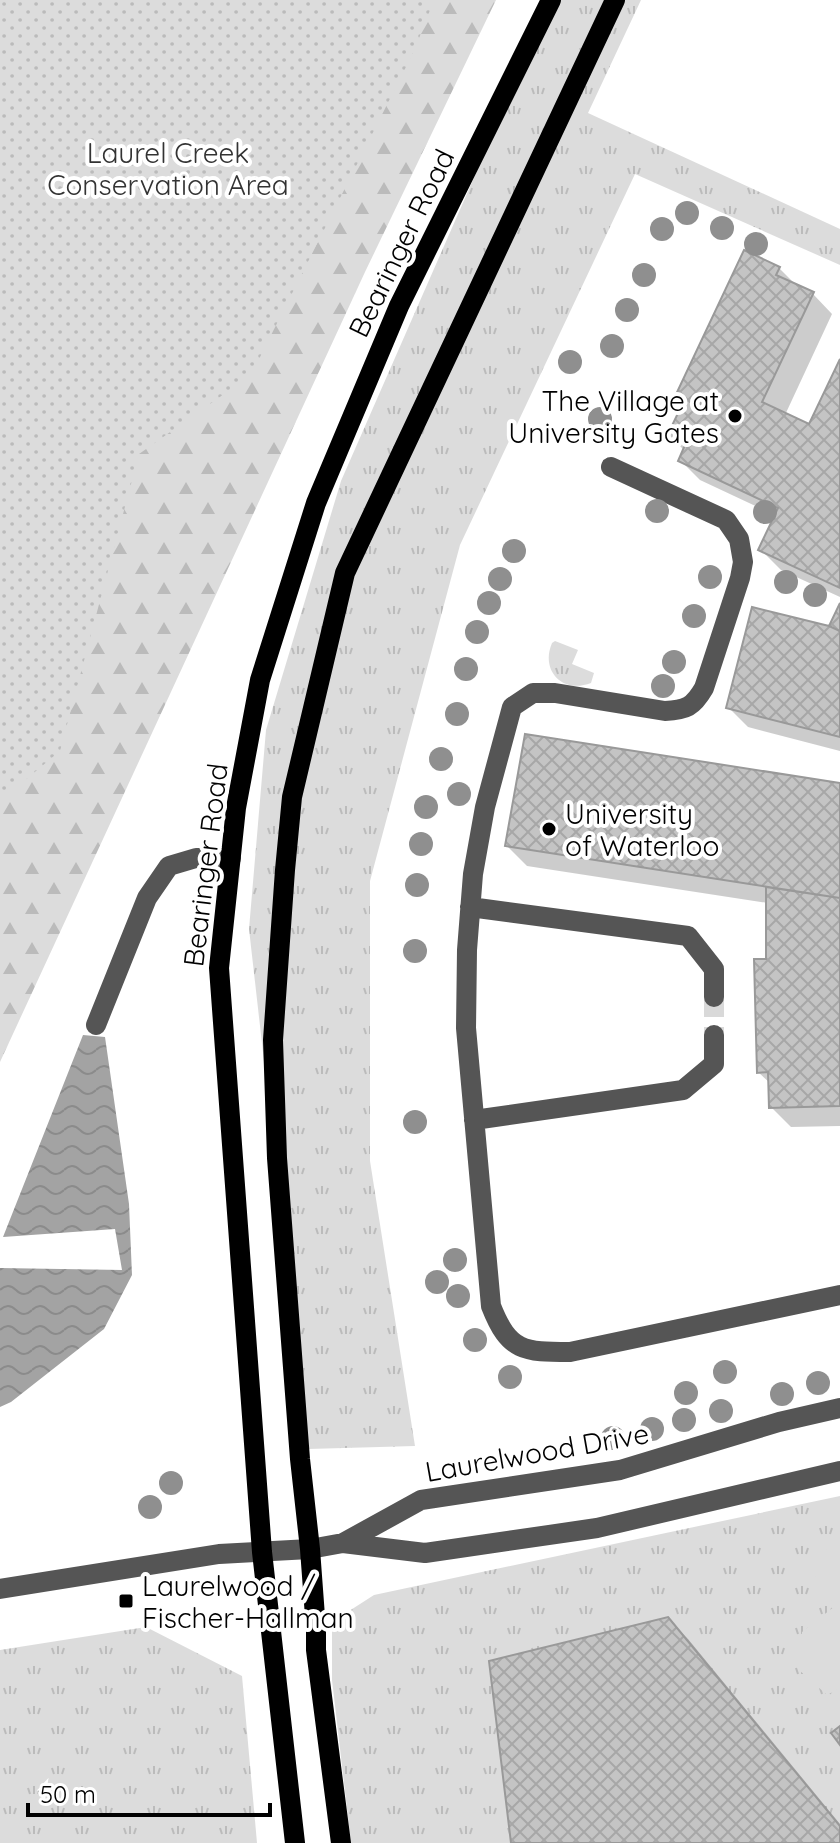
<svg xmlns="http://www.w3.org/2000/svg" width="840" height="1843" font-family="Quicksand,sans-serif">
	<defs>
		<pattern id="grass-tufts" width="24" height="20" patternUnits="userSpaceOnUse" patternTransform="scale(2)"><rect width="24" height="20" fill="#dcdcdc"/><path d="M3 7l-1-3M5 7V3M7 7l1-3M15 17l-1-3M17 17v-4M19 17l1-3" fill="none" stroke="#bbb"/></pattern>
		<pattern id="forest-firs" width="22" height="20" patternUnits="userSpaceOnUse" patternTransform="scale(2)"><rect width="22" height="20" fill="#dcdcdc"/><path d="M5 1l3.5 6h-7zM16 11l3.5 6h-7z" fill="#bbb"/></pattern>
		<pattern id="park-dots" width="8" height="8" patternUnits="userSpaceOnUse" patternTransform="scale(2)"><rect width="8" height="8" fill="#dcdcdc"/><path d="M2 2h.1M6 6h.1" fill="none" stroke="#bbb" stroke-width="1.8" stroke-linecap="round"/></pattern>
		<pattern id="water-waves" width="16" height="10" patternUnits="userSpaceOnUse" patternTransform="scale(2)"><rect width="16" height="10" fill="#a3a3a3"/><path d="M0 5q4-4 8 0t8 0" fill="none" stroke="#8b8b8b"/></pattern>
		<pattern id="building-cross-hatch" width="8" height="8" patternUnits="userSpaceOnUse" patternTransform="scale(2)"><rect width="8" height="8" fill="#c4c4c4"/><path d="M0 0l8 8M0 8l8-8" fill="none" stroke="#a7a7a7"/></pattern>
	</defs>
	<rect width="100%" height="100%" fill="#fff"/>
	<path fill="url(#grass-tufts)" d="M556,0H641L588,113L840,229V265L635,174L460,545L370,881V1161L415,1446L308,1449L249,929L266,730L341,481L519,75Z
		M555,641L578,650L572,664L594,673L591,683C563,694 540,671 552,643Z
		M840,1496V1826L668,1617L489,1661L511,1843H351L332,1680V1622L374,1595Z
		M146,1627L242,1676L257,1843H0V1650Z"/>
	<path fill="url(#forest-firs)" d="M35,0H496L365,272L0,1062V55Z"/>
	<path fill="url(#park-dots)" d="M0,0H434L414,51L251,375L139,454L60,751L0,801Z"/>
	<path fill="#dcdcdc" d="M840,1547V1688L827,1695L799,1670L802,1632L835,1606L814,1574L817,1552Z"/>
	<path fill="url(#water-waves)" d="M83,1035L105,1037L129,1204L132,1275L104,1329L11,1402L0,1407V1268L122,1270L115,1229L3,1237Z"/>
	<path fill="#0003" d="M779,268L798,287L813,294L832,314L785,415L810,426L840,363V597L781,570L761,550L777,516L700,480L680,460L685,451L670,436L681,412L673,405Z
		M840,608V751L748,727L728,707L830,629Z
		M840,785V1126L791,1127L771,1107V1084L758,1072L768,961V903L527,866L507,846Z
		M667,1619L688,1639L840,1824V1843H513Z"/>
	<path fill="url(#building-cross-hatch)" stroke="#999" stroke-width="2" d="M744,250L780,267L776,275L814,292L762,402L809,424L840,359V588L758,550L778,508L678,461L685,445L667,436L680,409L671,405Z
		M840,603V631L829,626Z
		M752,607L829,626L840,631V737L726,708Z
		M525,734L840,783V898L505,846Z
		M766,887L840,898V1106L769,1108L768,1072L757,1073L754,959H766Z
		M668,1617L840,1826V1843H511L489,1661Z
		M840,1726V1745L831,1733Z"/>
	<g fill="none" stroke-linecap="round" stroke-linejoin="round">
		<path stroke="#d9d9d9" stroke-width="20" stroke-dasharray="20 10" stroke-linecap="butt" d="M714,997V1035"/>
		<path stroke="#555" stroke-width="20" d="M611,467L726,520L739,539L743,562L740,578L704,688C693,707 686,710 665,711L555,693H533L512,707L485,807L473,874L467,950L466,1028L491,1306C509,1352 524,1352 570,1352L840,1295
			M470,907L688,936L714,969V997
			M96,1025L147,898L169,866L196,858H231
			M474,1120L683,1090L714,1064V1035
			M343,1543L421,1500L620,1470L779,1422L840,1408
			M0,1589L219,1554L310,1549L343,1543L425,1553L597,1528L840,1471"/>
		<path stroke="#000" stroke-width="20" d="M295,1843L262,1552L219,968L236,808L260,680L316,503L399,306L551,0
			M341,1843L316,1650V1630L310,1549L300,1459L277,1158L273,1040L285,870L292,797L345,573L615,0"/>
	</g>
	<g fill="#8f8f8f">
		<circle cx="687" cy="213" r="12"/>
		<circle cx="722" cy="228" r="12"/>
		<circle cx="662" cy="229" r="12"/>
		<circle cx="756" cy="244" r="12"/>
		<circle cx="644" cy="275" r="12"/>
		<circle cx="627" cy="310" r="12"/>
		<circle cx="612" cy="346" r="12"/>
		<circle cx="570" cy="362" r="12"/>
		<circle cx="600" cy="419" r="12"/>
		<circle cx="657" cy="511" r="12"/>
		<circle cx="765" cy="512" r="12"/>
		<circle cx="514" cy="551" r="12"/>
		<circle cx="710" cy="577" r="12"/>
		<circle cx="500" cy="579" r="12"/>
		<circle cx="786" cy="582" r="12"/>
		<circle cx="815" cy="595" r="12"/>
		<circle cx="489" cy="603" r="12"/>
		<circle cx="694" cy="616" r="12"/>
		<circle cx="477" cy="632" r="12"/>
		<circle cx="674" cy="662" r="12"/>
		<circle cx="466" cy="669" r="12"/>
		<circle cx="663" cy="686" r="12"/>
		<circle cx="457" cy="714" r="12"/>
		<circle cx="441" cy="759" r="12"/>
		<circle cx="459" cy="794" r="12"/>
		<circle cx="426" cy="807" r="12"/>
		<circle cx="421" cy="844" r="12"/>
		<circle cx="417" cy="885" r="12"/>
		<circle cx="415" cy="951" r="12"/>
		<circle cx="415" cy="1122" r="12"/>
		<circle cx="455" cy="1260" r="12"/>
		<circle cx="437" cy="1282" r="12"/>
		<circle cx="458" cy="1296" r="12"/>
		<circle cx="475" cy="1340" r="12"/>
		<circle cx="725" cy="1372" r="12"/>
		<circle cx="510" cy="1377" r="12"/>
		<circle cx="818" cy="1383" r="12"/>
		<circle cx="686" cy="1393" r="12"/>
		<circle cx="782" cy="1394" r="12"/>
		<circle cx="721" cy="1411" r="12"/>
		<circle cx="684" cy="1420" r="12"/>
		<circle cx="652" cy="1429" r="12"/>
		<circle cx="613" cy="1438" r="12"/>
		<circle cx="171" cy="1483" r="12"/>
		<circle cx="150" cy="1507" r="12"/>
	</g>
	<g fill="#000" stroke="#fff" stroke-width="3">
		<circle cx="735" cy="416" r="8"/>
		<circle cx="549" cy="829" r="8"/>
		<rect x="118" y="1593" width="16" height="16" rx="4"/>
	</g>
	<g text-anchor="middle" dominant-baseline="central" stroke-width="8" stroke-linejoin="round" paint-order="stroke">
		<g font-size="28" fill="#333" stroke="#fff">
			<text x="168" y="152">Laurel Creek<tspan x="168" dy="32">Conservation Area</tspan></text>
		</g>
		<g font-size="28" fill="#000" stroke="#fff">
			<text transform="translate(401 243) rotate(-64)">Bearinger Road</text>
			<text transform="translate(205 865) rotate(-83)">Bearinger Road</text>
			<text transform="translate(537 1452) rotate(-10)">Laurelwood Drive</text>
		</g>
		<g font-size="28" fill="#000" stroke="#fff" text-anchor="start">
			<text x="719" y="400" text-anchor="end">The Village at<tspan x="719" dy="32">University Gates</tspan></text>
			<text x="565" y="813">University<tspan x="565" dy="32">of Waterloo</tspan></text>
			<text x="142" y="1585">Laurelwood /<tspan x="142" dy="32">Fischer-Hallman</tspan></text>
		</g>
	</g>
	<path d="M28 1803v12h242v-12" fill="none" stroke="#000000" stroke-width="4"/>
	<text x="40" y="1803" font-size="24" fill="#000000" stroke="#ffffff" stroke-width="6" paint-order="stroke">50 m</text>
</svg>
